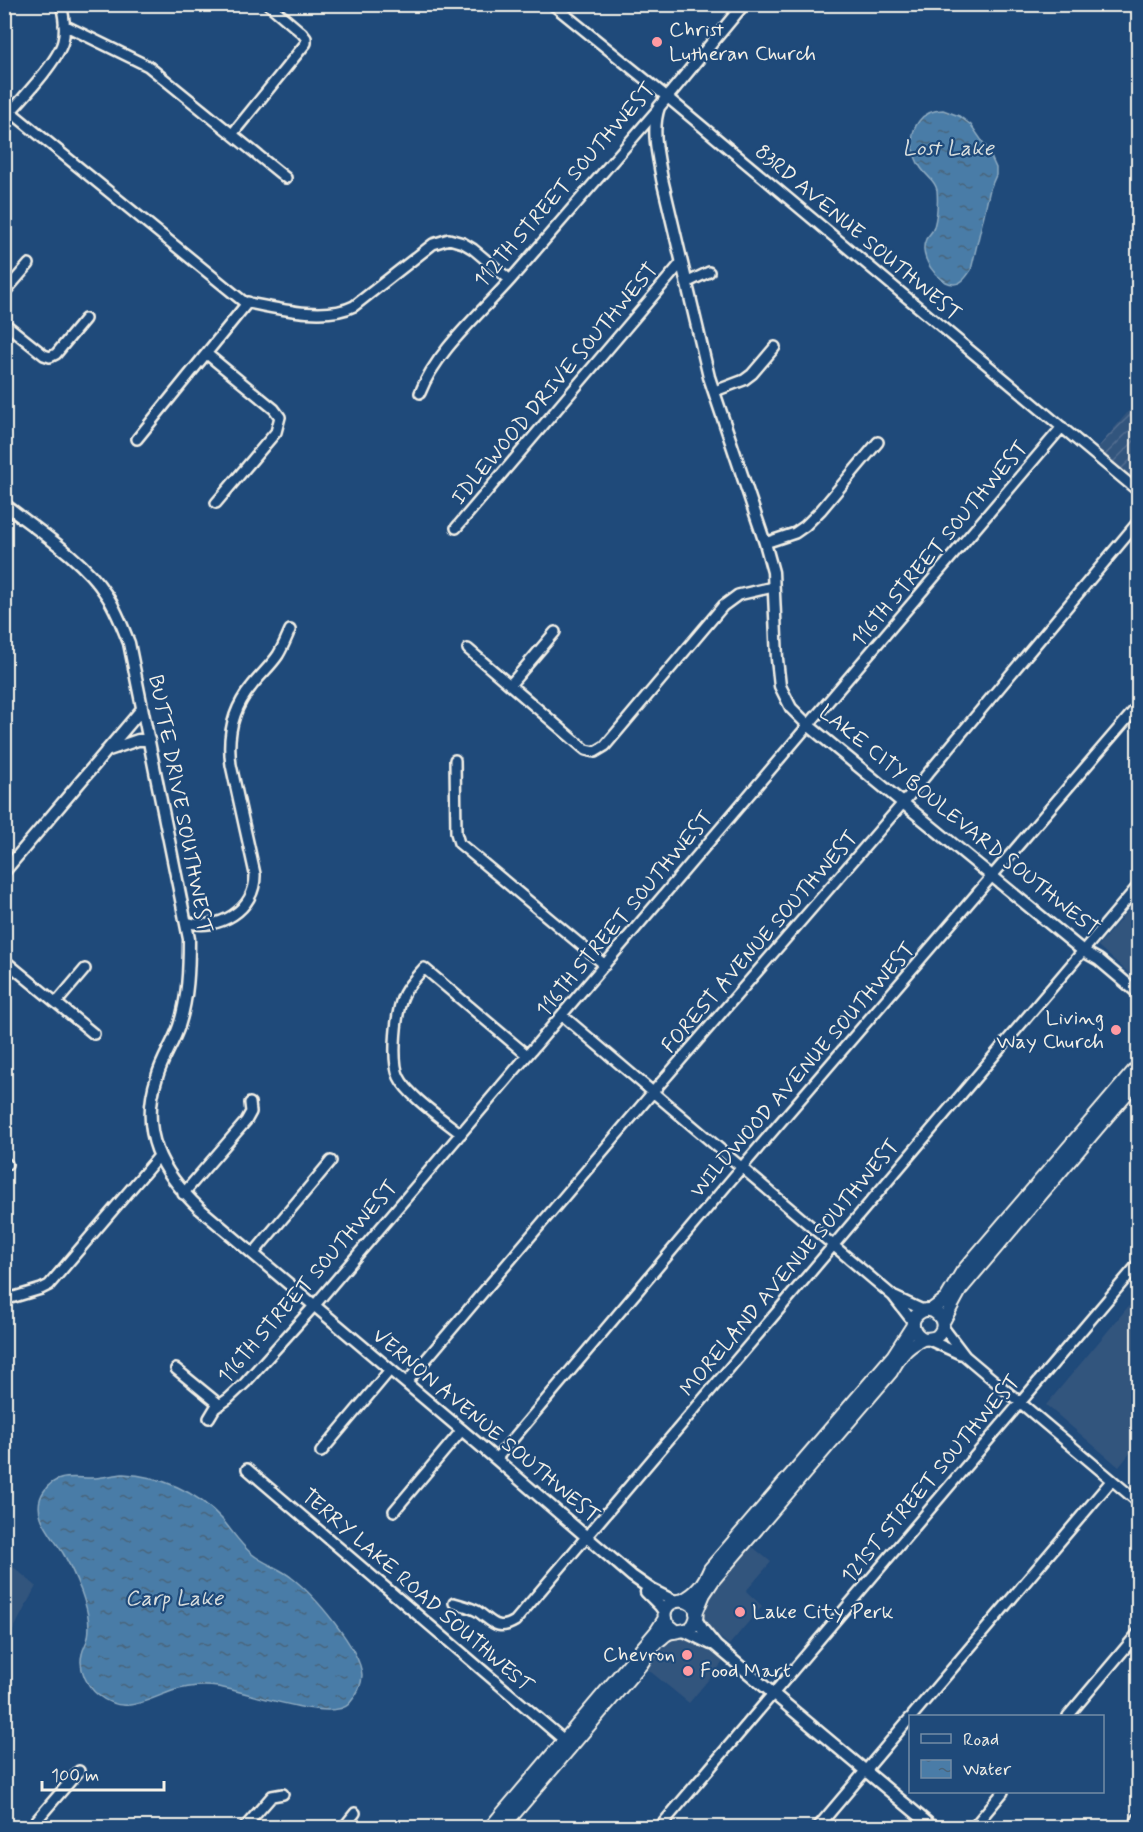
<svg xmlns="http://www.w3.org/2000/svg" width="1143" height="1832" font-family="Mynerve,sans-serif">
	<defs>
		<pattern id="industrial-furrows" width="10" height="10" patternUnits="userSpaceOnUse" patternTransform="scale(1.5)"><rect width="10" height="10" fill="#33547d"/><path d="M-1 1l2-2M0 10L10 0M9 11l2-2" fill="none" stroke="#516d8f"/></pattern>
		<pattern id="water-ripples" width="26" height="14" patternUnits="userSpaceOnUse" patternTransform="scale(1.5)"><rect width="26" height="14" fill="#4a7ca7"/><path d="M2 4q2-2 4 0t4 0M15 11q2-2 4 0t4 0" fill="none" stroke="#4a657b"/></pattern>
	</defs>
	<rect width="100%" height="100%" fill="#1f4a7a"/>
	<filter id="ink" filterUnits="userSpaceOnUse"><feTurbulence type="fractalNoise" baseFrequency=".0167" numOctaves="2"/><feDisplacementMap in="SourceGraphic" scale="12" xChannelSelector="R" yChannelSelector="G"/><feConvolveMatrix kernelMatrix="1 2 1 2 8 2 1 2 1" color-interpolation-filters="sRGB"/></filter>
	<g filter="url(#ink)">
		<path fill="#33547d" d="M1138,899V981L1098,946Z
			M1138,1295V1443L1119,1467L1046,1405Z
			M749,1544L771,1562L746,1591L762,1606L729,1645L697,1618L698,1605Z
			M5,1560L36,1586L5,1646Z
			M681,1626L723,1662L689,1703L646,1668Z"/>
		<path fill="url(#industrial-furrows)" d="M1138,400V488L1095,451Z"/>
		<path fill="url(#water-ripples)" stroke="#8eabc1" stroke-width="1.5" d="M943,110L959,116L971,125L987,148L996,168V175L990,189L971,270C967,276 962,284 954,284C947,284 943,280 938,276C928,267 920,252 926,239C929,234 933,232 934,227C937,216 938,202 937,190C935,180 927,177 921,168C912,155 908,135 919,121C925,113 933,110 943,110Z
			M123,1474C161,1476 196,1491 222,1519C232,1531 240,1544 252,1554C264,1564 280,1568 292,1578C313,1594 360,1648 362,1675C362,1686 356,1696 349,1704C330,1723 246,1691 218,1687C202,1685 188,1686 172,1691C146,1700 124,1716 98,1695C87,1686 78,1669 82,1654C83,1648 87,1643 88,1637C91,1621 86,1605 81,1591C76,1578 70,1565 63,1553C52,1535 29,1513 44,1491C56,1472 77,1479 95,1478C104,1477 114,1475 123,1474Z"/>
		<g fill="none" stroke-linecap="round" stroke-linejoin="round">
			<defs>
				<path id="minor" d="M552,4L667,97L1138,491
					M64,25L148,66L286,178
					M11,112L244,302C275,308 325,321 354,306L433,244L449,239L463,243L473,249L510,280
					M4,119C19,102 58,62 63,41C66,29 64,16 61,4
					M233,133L306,43V38L302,33L268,4
					M686,283L709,272
					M4,293L29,264
					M4,323L44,355L50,357L56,354L85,319
					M207,354L274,409L280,417L276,432L216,503
					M715,391L744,380L752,374L775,347
					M420,393C436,351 481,313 511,279C560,223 609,166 658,109
					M137,439L248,302
					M456,528L681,263
					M765,543L795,533L805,526L821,510L878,442
					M468,649L581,746L586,750L595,752L605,746L723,606L738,595L773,587
					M510,685L555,632
					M455,760L456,833L459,843L605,965
					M186,922C218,932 256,910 255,874L231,765C227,736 232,710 251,687C259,676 270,667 278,655C283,647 286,639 290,630
					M4,960L94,1034
					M57,1002L85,969
					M562,1015L893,1296L913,1322
					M461,1134C444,1120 408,1096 399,1077C391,1060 396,1010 404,994C409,984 417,976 424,968L527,1055
					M4,1162L7,1164
					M183,1194L246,1121L251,1112L250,1103
					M253,1254L331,1161
					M895,1297L923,1310
					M4,1300L41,1289L49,1285L159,1156
					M943,1327L965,1356L1138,1502
					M929,1340L960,1354
					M176,1369L220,1405
					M406,1383L653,1092L903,803L1138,522
					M209,1418L215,1408L228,1399L245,1383L314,1306L1062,427
					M321,1452L390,1370
					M496,1459L742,1167L1138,706
					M247,1469L564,1740
					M394,1511L462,1430
					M454,1603C462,1605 469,1607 477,1611C492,1621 497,1632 515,1621L1138,886
					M912,1716L1112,1480
					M1068,1716L1138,1633
					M30,1828L79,1771
					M244,1828L272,1796L283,1794
					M343,1828L355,1813
					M659,1828L1138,1264
					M817,1828L910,1718
					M973,1828L1003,1792"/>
				<path id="tertiary" d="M744,4L659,107C651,130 658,156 662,179L709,377L765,543L773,572L777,659L780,686L791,708L808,725L1083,951L1099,960L1138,993
					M4,504C36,529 83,559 105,593C116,608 122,626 129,643L189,939C189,969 188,998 179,1026C173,1044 162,1059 157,1077C139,1132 161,1172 200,1209L496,1459L632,1576L652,1590L674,1601
					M106,751L138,740H149
					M4,872L142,709
					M646,1592L660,1606L665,1613
					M696,1619L703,1630L716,1646L934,1828
					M684,1631L711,1644
					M1134,1828L1138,1819"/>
				<path id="secondary" d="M931,1310L946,1299L962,1272L1138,1066
					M943,1322L961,1289L1138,1080
					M683,1600C697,1593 704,1583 710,1569L893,1356L913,1325
					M696,1613L704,1594L714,1579L891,1372C896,1363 902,1352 911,1346C914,1344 920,1340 923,1339C930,1338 935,1340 940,1333C949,1320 932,1303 919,1313C908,1321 913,1334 924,1339
					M490,1828L656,1632L665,1618
					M502,1828L642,1663C648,1654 653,1644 662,1638C665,1635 670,1632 674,1632C684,1630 693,1631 696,1619C702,1594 656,1594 666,1623L676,1631"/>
			</defs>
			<use href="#minor" stroke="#f4f1e8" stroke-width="14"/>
			<use href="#tertiary" stroke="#f4f1e8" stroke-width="15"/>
			<use href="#secondary" stroke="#f4f1e8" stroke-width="16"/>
			<use href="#minor" stroke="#1f4a7a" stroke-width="9"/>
			<use href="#tertiary" stroke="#1f4a7a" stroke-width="10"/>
			<use href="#secondary" stroke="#1f4a7a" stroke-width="12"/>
		</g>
	</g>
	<g fill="#ff9aa2" stroke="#1f4a7a" stroke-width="2">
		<circle cx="657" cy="42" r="6"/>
		<circle cx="1116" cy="1030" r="6"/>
		<circle cx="740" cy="1612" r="6"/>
		<circle cx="687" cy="1655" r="6"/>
		<circle cx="688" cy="1671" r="6"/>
	</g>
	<g text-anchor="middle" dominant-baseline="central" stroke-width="4.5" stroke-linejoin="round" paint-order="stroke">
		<g font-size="21" fill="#f4f1e8" stroke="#1f4a7a" text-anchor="start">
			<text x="669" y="30">Christ<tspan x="669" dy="24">Lutheran Church</tspan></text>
			<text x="1104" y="1018" text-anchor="end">Living<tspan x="1104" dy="24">Way Church</tspan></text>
			<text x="752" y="1612">Lake City Perk</text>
			<text x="675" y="1655" text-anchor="end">Chevron</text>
			<text x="700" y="1671">Food Mart</text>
		</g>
		<g font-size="21" fill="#f4f1e8" stroke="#1f4a7a">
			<text transform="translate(565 185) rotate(-49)">112TH STREET SOUTHWEST</text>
			<text transform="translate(858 233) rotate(40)">83RD AVENUE SOUTHWEST</text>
			<text transform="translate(555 384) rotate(-50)">IDLEWOOD DRIVE SOUTHWEST</text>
			<text transform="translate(940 544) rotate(-50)">116TH STREET SOUTHWEST</text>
			<text transform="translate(180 804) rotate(79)">BUTTE DRIVE SOUTHWEST</text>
			<text transform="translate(959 821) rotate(39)">LAKE CITY BOULEVARD SOUTHWEST</text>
			<text transform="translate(625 914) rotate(-50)">116TH STREET SOUTHWEST</text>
			<text transform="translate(760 942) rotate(-49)">FOREST AVENUE SOUTHWEST</text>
			<text transform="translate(803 1070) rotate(-49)">WILDWOOD AVENUE SOUTHWEST</text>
			<text transform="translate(790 1268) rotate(-50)">MORELAND AVENUE SOUTHWEST</text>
			<text transform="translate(308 1282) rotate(-49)">116TH STREET SOUTHWEST</text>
			<text transform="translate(486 1426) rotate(40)">VERNON AVENUE SOUTHWEST</text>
			<text transform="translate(931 1479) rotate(-50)">121ST STREET SOUTHWEST</text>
			<text transform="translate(417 1591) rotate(41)">TERRY LAKE ROAD SOUTHWEST</text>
		</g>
		<g font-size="22" font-style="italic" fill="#dadfde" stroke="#1f4a7a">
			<text x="948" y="149">Lost Lake</text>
			<text x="174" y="1599">Carp Lake</text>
		</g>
	</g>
	<rect width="1143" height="1832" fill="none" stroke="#1f4a7a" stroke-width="24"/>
	<rect x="12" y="12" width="1119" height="1808" fill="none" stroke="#f4f1e8" stroke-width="2" filter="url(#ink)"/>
	<rect x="909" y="1715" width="195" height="78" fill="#1f4a7a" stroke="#748da6" stroke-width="1.5"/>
	<rect x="921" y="1734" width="30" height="9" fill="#1f4a7a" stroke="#748da6" stroke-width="1.5"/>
	<text x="963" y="1745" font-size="18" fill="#f4f1e8">Road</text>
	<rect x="921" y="1760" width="30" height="18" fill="url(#water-ripples)" stroke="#748da6" stroke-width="1.5"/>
	<text x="963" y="1775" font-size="18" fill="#f4f1e8">Water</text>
	<path d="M42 1781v9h122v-9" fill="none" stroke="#f4f1e8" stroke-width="3"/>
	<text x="51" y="1781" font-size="18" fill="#f4f1e8" stroke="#1f4a7a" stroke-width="4.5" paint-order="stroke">100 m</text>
</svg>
